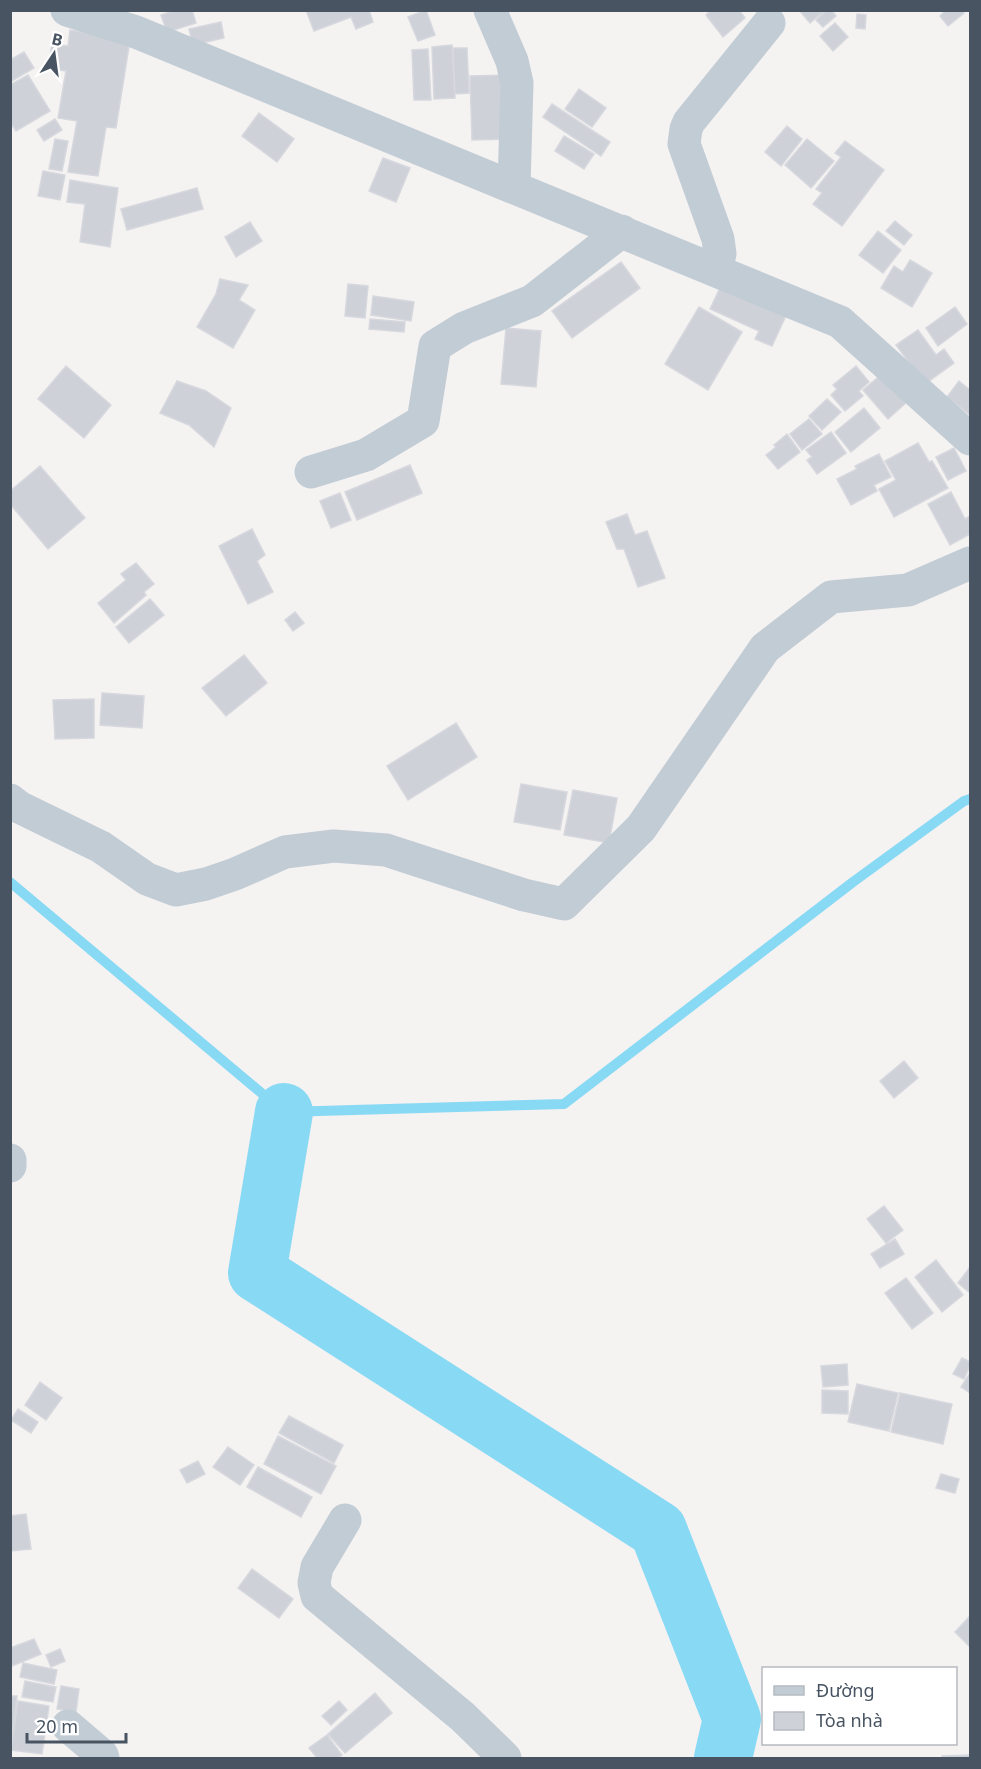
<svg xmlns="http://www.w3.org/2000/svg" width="981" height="1769" font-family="'Noto Sans',sans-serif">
	<rect width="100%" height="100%" fill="#f5f2f2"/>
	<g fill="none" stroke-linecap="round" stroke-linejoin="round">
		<path stroke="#88d9f4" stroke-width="10" d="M10,882L284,1112L564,1104L853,882L964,801L970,799"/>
		<path stroke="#88d9f4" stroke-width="58" d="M284,1112L257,1273L658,1530L732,1719L723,1758"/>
	</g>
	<path fill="#ced1d8" stroke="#d6d8de" stroke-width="1.5" d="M176,10H192L196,23L167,32L161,15Z
		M306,10H369L373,22L356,29L351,17L314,31Z
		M426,10L435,35L418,41L408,17Z
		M711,10H739L745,18L723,37L706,15Z
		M799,10H825L810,23Z
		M827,10H831L836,16L823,27L816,20Z
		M946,10H962L964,13L948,26L940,16Z
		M857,14L866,15L865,29L856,28Z
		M221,22L224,38L193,45L189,29Z
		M835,23L848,37L833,51L820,36Z
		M70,30L130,40L116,128L106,127L98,176L68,172L77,121L58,118L66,71L48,68L52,44L68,46Z
		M452,45L455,98L434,99L432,47Z
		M453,48H467L469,93L455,94Z
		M428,49L431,100H414L412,50Z
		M24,52L34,68L10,82V60Z
		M28,75L50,111L16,131L10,122V85Z
		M509,75L512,139L472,140L470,76Z
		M579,89L606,108L592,127L565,109Z
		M552,104L610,142L601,156L543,117Z
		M259,113L294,139L277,162L242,136Z
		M55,119L62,130L44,141L37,130Z
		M787,126L802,139L781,166L765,152Z
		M564,136L594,154L584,169L555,151Z
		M55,139L68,141L62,171L49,169Z
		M807,139L834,161L811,188L785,165Z
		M845,141L884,170L842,226L813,204L822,193L816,189L841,157L835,153Z
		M383,158L410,168L396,202L369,191Z
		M43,171L65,175L60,200L38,196Z
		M70,180L118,188L110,247L80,242L85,204L67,202Z
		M197,188L203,209L127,230L121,209Z
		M895,221L912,235L904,245L886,231Z
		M250,222L262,241L236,257L225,237Z
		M878,231L901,250L883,273L859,255Z
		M910,260L932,273L912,307L881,288L894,266L903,272Z
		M621,262L640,288L572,338L552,311Z
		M220,279L248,285L239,300L255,310L233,348L197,327L216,294Z
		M348,284L368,286L365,318L345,316Z
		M721,286L789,309L772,346L755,339L759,331L710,309Z
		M373,296L414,302L411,321L371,315Z
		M699,307L742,332L708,390L665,364Z
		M955,307L967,324L938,346L926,328Z
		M370,319L405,322L404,332L369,329Z
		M506,328L541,331L536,387L501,384Z
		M918,330L936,355L944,349L954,363L925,384L896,345Z
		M66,366L111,405L84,438L38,399Z
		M856,366L869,382L859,391L863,396L845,411L831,395L837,389L833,385Z
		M883,373L907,402L888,419L863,390Z
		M177,381L206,391L231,408L214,447L189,425L160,413Z
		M959,381L970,390V415L947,397Z
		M827,399L841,412L822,430L809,416Z
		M864,408L880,428L851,452L835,432Z
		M809,419L822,434L802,450L790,434Z
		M831,432L846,453L817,474L807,460L812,457L806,450Z
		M787,434L800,452L778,469L766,455L776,447L774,445Z
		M918,443L929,462L932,461L948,488L894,517L879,489L896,480L885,461Z
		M954,448L966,471L948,480L936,457Z
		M879,454L891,477L874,485L877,491L851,505L837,479L857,469L855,466Z
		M410,465L422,493L357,520L345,492Z
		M40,466L85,518L48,549L10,504V491Z
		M951,492L965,519L970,516V534L950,545L928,504Z
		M340,493L351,520L331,528L320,501Z
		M627,514L635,535L647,531L665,578L638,587L624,549H617L606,522Z
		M252,529L265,555L257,561L273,592L248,604L219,546Z
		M136,563L154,584L144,592L146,595L114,623L98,603L126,580L121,574Z
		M150,599L164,615L129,643L116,627Z
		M295,612L304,623L293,631L285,620Z
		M244,655L267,683L226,716L202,688Z
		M102,693L144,696L142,728L100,725Z
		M94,699V738L55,739L53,700Z
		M456,723L477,757L408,800L387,766Z
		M521,784L567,792L560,830L514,822Z
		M573,790L617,798L609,843L564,835Z
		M904,1061L918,1078L894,1098L880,1081Z
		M884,1206L903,1230L886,1243L867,1219Z
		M895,1239L904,1254L880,1268L871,1254Z
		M936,1260L963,1295L942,1312L915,1277Z
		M970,1267V1293L958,1283Z
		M906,1278L933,1313L912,1329L885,1293Z
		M962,1358L970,1362V1366L964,1379L953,1374Z
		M847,1364L848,1385L823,1387L821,1366Z
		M970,1373V1393L961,1387Z
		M40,1382L62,1398L46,1420L25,1405Z
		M857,1384L898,1393L889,1431L848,1422Z
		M822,1390L848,1391V1414L822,1413Z
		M900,1393L952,1404L943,1444L891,1432Z
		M18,1409L38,1422L31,1433L11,1420Z
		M289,1416L343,1445L334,1463L279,1433Z
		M278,1436L336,1466L321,1494L264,1464Z
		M228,1447L254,1465L240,1485L213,1467Z
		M198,1461L205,1474L187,1483L180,1470Z
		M258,1467L312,1497L301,1517L247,1487Z
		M941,1474L959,1479L955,1493L936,1488Z
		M26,1514L31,1549L10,1551V1516Z
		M252,1569L293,1599L279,1618L238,1588Z
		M970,1616V1647L955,1632Z
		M34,1639L41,1654L12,1666L10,1648Z
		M60,1649L65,1661L51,1667L46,1655Z
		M23,1663L57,1670L54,1684L20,1677Z
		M25,1681L56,1687L53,1702L22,1697Z
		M61,1686L79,1689L76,1712L57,1709Z
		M375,1693L392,1713L345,1753L328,1734Z
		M10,1696H17L11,1743H10Z
		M18,1701L49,1706L42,1754L11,1750Z
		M339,1701L347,1710L331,1725L322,1716Z
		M327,1735L342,1755L338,1758H317L309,1748Z
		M970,1755V1758H942V1756Z"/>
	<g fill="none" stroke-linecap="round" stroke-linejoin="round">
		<path stroke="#c2ccd5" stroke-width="33" d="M67,10L136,32L840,322L970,439
			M490,10L512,61L517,83L514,187
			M715,270L720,254L718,239L684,144L686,129L689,122L769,23
			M311,472L366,455L423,421L435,346L464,328L532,301L622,231
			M10,800L19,807L101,847L147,879L176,890L206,884L235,874L285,852L334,846L386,850L524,895L564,904L641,828L765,648L831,597L908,590L970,563
			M10,1160V1166
			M345,1520L317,1567L314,1583L317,1596L463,1717L505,1758
			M68,1726L102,1755L103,1758"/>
	</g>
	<rect width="981" height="1769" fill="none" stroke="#485462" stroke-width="24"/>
	<rect x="762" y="1667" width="195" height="78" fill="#ffffff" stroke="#b6bbc0" stroke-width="1.5"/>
	<rect x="774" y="1686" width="30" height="9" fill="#c2ccd5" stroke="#b6bbc0" stroke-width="1.5"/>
	<text x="816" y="1697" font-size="18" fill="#485462">Đường</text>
	<rect x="774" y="1712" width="30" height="18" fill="#ced1d8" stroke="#b6bbc0" stroke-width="1.5"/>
	<text x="816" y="1727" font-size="18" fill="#485462">Tòa nhà</text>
	<g transform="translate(54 54) rotate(13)" stroke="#ffffff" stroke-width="4.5" paint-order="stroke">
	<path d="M0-4.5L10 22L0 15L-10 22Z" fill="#485462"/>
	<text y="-9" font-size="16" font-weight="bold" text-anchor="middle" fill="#485462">B</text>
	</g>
	<path d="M27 1733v9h99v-9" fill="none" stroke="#485462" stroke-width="3"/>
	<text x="36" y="1733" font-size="18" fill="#485462" stroke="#ffffff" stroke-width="4.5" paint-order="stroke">20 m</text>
</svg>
